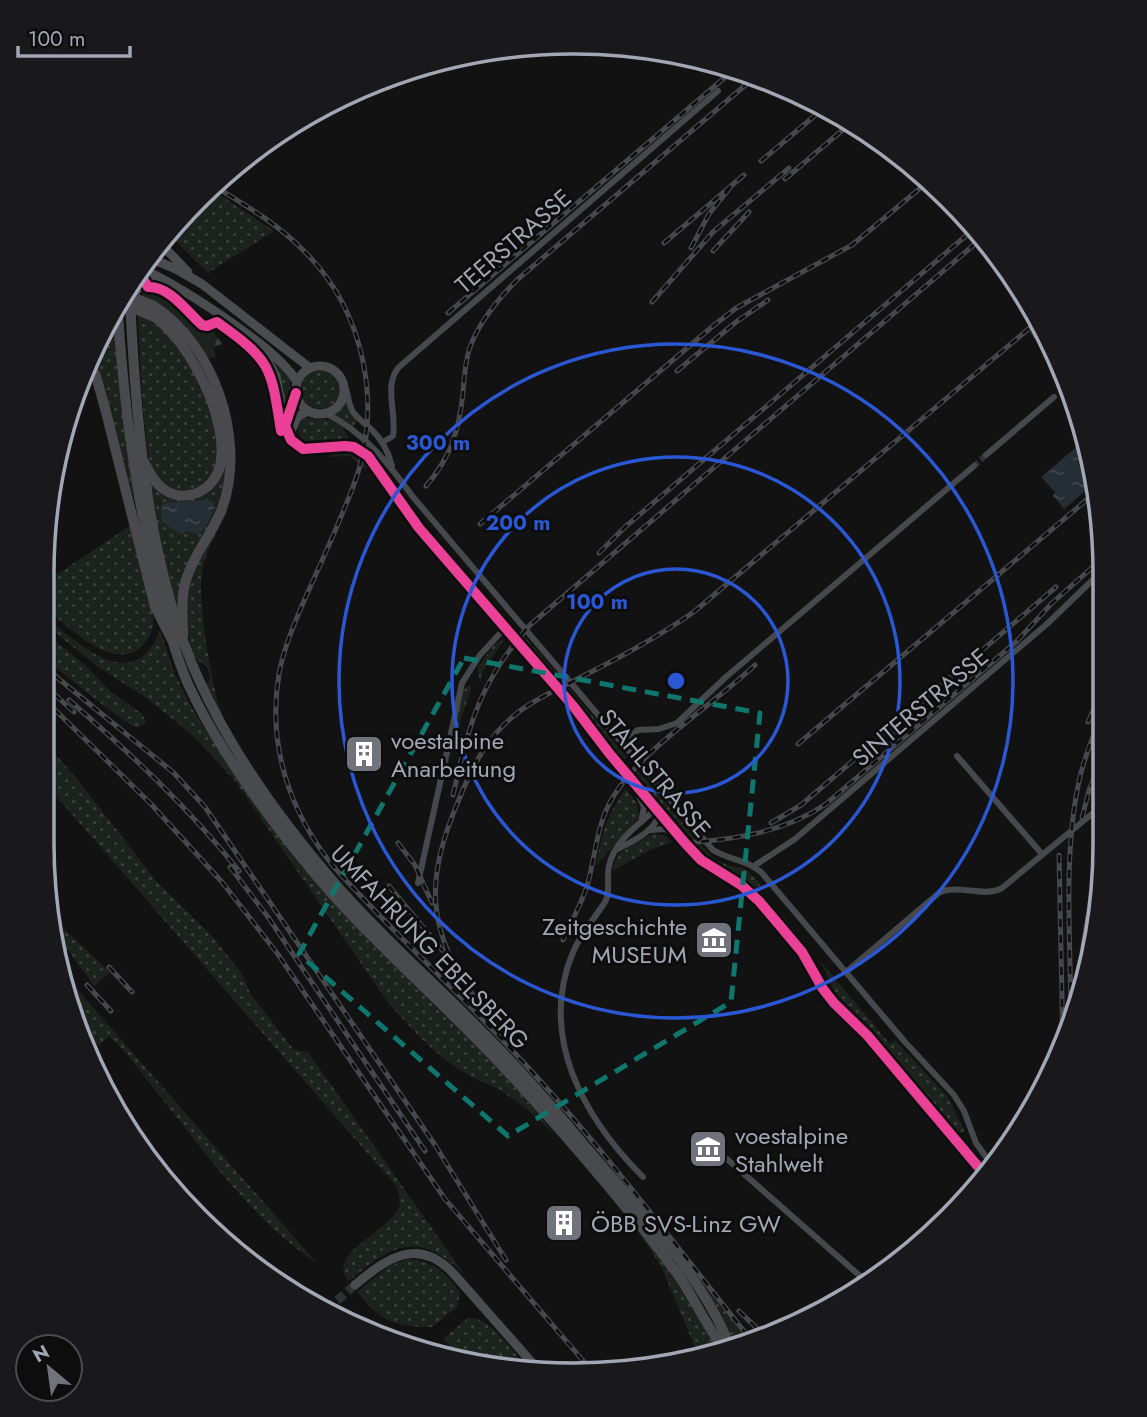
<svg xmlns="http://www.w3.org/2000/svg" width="1147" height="1417" font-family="Jost,sans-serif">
	<defs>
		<pattern id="grass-dots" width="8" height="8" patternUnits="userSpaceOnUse" patternTransform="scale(1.75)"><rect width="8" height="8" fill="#1c231d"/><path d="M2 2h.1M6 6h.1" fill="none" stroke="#3a403c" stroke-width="1.8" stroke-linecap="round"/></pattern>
		<pattern id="forest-firs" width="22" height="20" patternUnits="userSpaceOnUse" patternTransform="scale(1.75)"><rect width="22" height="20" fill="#1c231d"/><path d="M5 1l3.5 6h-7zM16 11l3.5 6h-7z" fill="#3a403c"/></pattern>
		<pattern id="water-ripples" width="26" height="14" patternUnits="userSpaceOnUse" patternTransform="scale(1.75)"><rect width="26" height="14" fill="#252d35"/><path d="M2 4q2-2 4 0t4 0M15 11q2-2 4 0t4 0" fill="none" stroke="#424950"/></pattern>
	</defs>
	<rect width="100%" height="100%" fill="#121213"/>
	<path fill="url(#grass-dots)" fill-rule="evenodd" d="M211,189L274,231L208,273L168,233L174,223Z
		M138,315C153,321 167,331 177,343C197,368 224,432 216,464C208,501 164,498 151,465C147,454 146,440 145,428C141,391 140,353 138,315Z
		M113,321L114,322L140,521L109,408L90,359Z
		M268,355L290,376L291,397L285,414Z
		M194,357L208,374L227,463L222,493L216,513L194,552L181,625L168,579L147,474L156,487L200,495L224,458ZM166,503L214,506L204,529L195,534L186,531L182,535L163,522Z
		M301 390a19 19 0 1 1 38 0a19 19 0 1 1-38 0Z
		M345,399L349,412L357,422L352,427L333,413Z
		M306,418C329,419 340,418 350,441L311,444L302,441L296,426L298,421Z
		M340,451L355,453L372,470L361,466L350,456L328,457Z
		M225,510L228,511C218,530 206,550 202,572C197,600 213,696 225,723L206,685L210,680L208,668C204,664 199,662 195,658C191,654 190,644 189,638C178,587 202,552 225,510Z
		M131,525L153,617C154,629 150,638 141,647C112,673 66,624 43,606V584Z
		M43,615C78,642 133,699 160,630L175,674L193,710L245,790L339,907L372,944L503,1073L556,1135C539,1119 522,1104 501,1091C491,1084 478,1081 467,1074C437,1057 410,1028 387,1001L235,781L199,742L180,725L145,697L101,669L43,623Z
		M43,631L86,666L110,691L142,714L146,722L137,728C103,709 75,680 43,659Z
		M524,636L563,681L559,685L520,639Z
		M505,639L483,671L480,684L478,667L495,644Z
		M470,684L471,690L456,733L439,801L463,691Z
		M568,687L627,757L624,760L564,690Z
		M42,739L78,780L157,882L212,936L242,974L250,993L294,1050L308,1052L464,1274C418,1230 393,1244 349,1281C323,1255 392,1230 399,1207C401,1200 399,1193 396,1186L42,780Z
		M639,771L696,839L693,840L636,774Z
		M626,789L637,803L639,817L596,866C601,838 607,812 626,789Z
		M655,832L656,835H664L672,842L648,851L612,871L618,854Z
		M700,844L715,860L730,866L744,868L761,884L757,888L795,931L793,933L757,891L723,869L697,845Z
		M52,918L110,972L94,986L53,929Z
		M821,962L890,1044L895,1040L947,1096L965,1131L957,1134L868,1029L839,1002Z
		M58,967L83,996L317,1263C251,1220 204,1150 155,1090C140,1071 127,1052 109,1036L99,1046L77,1021L60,981Z
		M636,1228C668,1267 694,1307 718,1351L699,1357L661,1266Z
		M408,1259C433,1261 448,1273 460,1294L457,1307L432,1327C396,1327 380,1321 357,1292L389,1266Z
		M688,1263L748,1341L736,1345L719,1312Z
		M468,1318C492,1316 515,1356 530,1372L462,1361L444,1338Z"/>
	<path fill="url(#forest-firs)" d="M152,289C174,293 192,331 210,327L222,344L214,348L216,357L208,359C192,332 172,305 142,296L143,292Z"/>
	<path fill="url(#water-ripples)" d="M1039,325C1052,334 1056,354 1062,369L1030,333Z
		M1087,438L1095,483L1064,509L1053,496L1055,492L1041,477Z
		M208,500L214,502C214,514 207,526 199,535L186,531L182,535L162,522L161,506L166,503Z"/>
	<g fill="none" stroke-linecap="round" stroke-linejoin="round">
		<path stroke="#2f3033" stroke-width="6" stroke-dasharray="6 3" stroke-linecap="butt" d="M974,466L986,455"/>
		<path stroke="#2f3033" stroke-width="9" stroke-dasharray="9 4.5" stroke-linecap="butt" d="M327,1309L355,1285"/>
		<path stroke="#46484c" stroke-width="6" d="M342,380C349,390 347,402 353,412C357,418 364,423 370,428C382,439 388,450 392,466
			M325,413C363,431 389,464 413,497L713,850C729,860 748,860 762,873L905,1042L954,1095L964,1111L976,1143L994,1168
			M383,442L393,436C397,413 383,385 399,367L718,91
			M986,455L1054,397
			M621,741L638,730L659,729L677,723L726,677L974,466
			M957,756L1042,854
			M636,789L644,807L641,822
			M651,830L665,829L677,835
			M618,849C633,841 656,831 659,813
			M754,866L795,839L1048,623L1104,569
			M418,883L462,683L480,655L506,627
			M846,972L940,892C960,884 983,898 1002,888L1104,804
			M727,1159L868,1283
			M643,1177C583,1117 538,1036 573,952C581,933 594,919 605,902C611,892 606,877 609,866C614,841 639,824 656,809"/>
		<path stroke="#4a4c50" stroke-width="9" d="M161,244L188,272
			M152,259L176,269L202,284L310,368
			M145,270C182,288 277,347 297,382
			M130,298L140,286L158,277
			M261,349L276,376L285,425
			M296 390a24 24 0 1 1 48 0a24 24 0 1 1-48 0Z
			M296,393L285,426L291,440L303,449L345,446L354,447L368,456L419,528L574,707L609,753L685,843L701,860L741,885L759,901L802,952L823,989L834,1003L867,1035L986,1176
			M289,436L297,417L308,411
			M355,1285C387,1258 418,1236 453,1273L542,1374
			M325,1311L327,1309"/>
		<path stroke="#494a4d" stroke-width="10" d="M130,300C136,423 147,566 199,680C233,755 284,825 338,887C389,945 448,995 501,1051C529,1080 555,1110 580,1140C629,1199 703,1275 730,1347
			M118,314C124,407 136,499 159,590C167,622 175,654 188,684C220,754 282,837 332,894C391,960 460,1018 519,1084C574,1145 630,1209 678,1275C695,1299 706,1326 724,1349"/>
		<path stroke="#49494e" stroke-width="10" d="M154,306C214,345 246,438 223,506C213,534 190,558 184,588C181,604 183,621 183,636
			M88,362L96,376L107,416L155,607L173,642
			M143,460C149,471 154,483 165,490C187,504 214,490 220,466C230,422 191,344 156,318"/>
		<defs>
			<path id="rail" d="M761,161L825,107
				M785,179L852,122
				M214,186C245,205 278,224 304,251C365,311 384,407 353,487C339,523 323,559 307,594C296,620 284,646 279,674C267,744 289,812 334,867C394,934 461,994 522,1061C604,1149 676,1246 751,1340
				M664,243L744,175
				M691,248L709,214L733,184
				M713,251L749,212
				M652,302L713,232L789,168
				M448,313L736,68
				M677,371L736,322L768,300
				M426,486C451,457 459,430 463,393C464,378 465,364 469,350C478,323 498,299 518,279L756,76
				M480,524L713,326L736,308L852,245L930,180
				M599,553L625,527L975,228
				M43,666L174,773L205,807L435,1145L506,1260
				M43,684L74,712
				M43,698L151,804L222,882L277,953L445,1199L591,1370
				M69,700C130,753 188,807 239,871
				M1088,722L1104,687
				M798,744L1096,492
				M453,795C469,724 480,681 530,625L983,237
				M1082,818L1089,790L1104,756
				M771,823L801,805L1056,587
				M398,843L415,865L432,903
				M685,843C736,839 783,833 826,804L1017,641L1052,603L1104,557
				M1059,855L1063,1046
				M230,867L268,917L425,1151
				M389,886L443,951
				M563,940C571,922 581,905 587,886C595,859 596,830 609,804C637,751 711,707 755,665
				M1083,947L1104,818
				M109,967L132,992
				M87,985L111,1011
				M480,1005C425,930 424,881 460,797C473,765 488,736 516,714C537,697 562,688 585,675C623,656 661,635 695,611L1039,320
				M1071,1022C1071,947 1063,860 1078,786C1083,760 1093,735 1104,710
				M133,1135L225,1240
				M739,1311L764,1335"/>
		</defs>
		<use href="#rail" stroke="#47484c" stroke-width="5"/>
		<use href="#rail" stroke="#0d0d0e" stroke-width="2.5" stroke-dasharray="8" stroke-linecap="butt"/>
		<path stroke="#49494e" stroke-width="10" d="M129,296L154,306
			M124,304L156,318"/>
		<defs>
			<path id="cycleway" d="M141,276L148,287C170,286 187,312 202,325L207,326L217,322C272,361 271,367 281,431
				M296,393L285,426L291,440L303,449L345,446L354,447L368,456L419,528L574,707L609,753L685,843L701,860L741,885L759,901L802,952L823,989L834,1003L867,1035L986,1176"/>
		</defs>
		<use href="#cycleway" stroke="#0d0d0e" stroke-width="15"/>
		<use href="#cycleway" stroke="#ea4096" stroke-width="10"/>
	</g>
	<path fill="none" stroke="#0f766e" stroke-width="5" stroke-dasharray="14 9" stroke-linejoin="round" d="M464,658L760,713L731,1002L508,1136L299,954Z"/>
	<g fill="none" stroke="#2a57d4" stroke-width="3.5">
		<circle cx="676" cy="681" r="112"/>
		<circle cx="676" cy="681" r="224"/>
		<circle cx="676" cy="681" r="337"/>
	</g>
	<defs>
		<symbol id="building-square" viewBox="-11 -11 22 22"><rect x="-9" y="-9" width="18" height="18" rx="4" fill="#70737c" stroke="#0d0d0e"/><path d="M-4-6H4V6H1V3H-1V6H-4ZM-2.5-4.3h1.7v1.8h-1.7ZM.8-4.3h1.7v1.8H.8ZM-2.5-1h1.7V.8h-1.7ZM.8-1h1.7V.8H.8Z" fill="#fff"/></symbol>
		<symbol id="museum-square" viewBox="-11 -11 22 22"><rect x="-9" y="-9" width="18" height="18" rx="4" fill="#70737c" stroke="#0d0d0e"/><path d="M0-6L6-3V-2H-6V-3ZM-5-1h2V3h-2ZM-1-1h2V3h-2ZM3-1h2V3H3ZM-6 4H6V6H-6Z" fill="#fff"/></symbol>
	</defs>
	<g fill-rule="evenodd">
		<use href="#building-square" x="342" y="732" width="44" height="44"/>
		<use href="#museum-square" x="692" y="918" width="44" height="44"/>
		<use href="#museum-square" x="686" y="1127" width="44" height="44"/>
		<use href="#building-square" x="542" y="1201" width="44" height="44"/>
	</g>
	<g text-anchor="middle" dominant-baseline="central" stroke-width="6" stroke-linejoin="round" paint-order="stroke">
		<g font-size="24" fill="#a2a7b5" stroke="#0d0d0e">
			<text transform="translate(513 241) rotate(-41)">TEERSTRASSE</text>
			<text transform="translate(920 707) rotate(-40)">SINTERSTRASSE</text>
			<text transform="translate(655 773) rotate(50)">STAHLSTRASSE</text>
			<text transform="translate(430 947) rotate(46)">UMFAHRUNG EBELSBERG</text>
		</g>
		<g font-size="24" fill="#a2a7b5" stroke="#0d0d0e" text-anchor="start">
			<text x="391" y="740">voestalpine<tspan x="391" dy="28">Anarbeitung</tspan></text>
			<text x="687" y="926" text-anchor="end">Zeitgeschichte<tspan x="687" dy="28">MUSEUM</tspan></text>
			<text x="735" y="1135">voestalpine<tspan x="735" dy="28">Stahlwelt</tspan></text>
			<text x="591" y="1223">ÖBB SVS-Linz GW</text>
		</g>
	</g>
	<path d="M0 0H1147V1417H0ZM573 54H574A519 519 0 0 1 1093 573V844A519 519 0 0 1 574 1363H573A519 519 0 0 1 54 844V573A519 519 0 0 1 573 54Z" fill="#19191b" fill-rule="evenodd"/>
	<path fill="none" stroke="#a2a7b5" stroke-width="3.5" d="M573 54H574A519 519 0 0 1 1093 573V844A519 519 0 0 1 574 1363H573A519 519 0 0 1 54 844V573A519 519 0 0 1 573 54Z"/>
	<circle cx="676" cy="681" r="10" fill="#2a57d4" stroke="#0d0d0e" stroke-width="3.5"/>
	<g font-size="21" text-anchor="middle" font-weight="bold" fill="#2a57d4" stroke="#0d0d0e" stroke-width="6" stroke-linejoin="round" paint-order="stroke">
		<text x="438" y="450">300 m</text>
		<text x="518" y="530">200 m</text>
		<text x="597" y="609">100 m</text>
	</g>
	<g transform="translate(49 1368) rotate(331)"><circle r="33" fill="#0d0d0e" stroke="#494b51" stroke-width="2"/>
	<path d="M0-5L12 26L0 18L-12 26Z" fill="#70737c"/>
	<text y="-10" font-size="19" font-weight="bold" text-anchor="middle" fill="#a2a7b5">N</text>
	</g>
	<path d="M18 46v10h112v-10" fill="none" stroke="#a2a7b5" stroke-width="3.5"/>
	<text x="28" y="46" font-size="21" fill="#a2a7b5" stroke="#0d0d0e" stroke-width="5" paint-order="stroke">100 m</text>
</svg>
